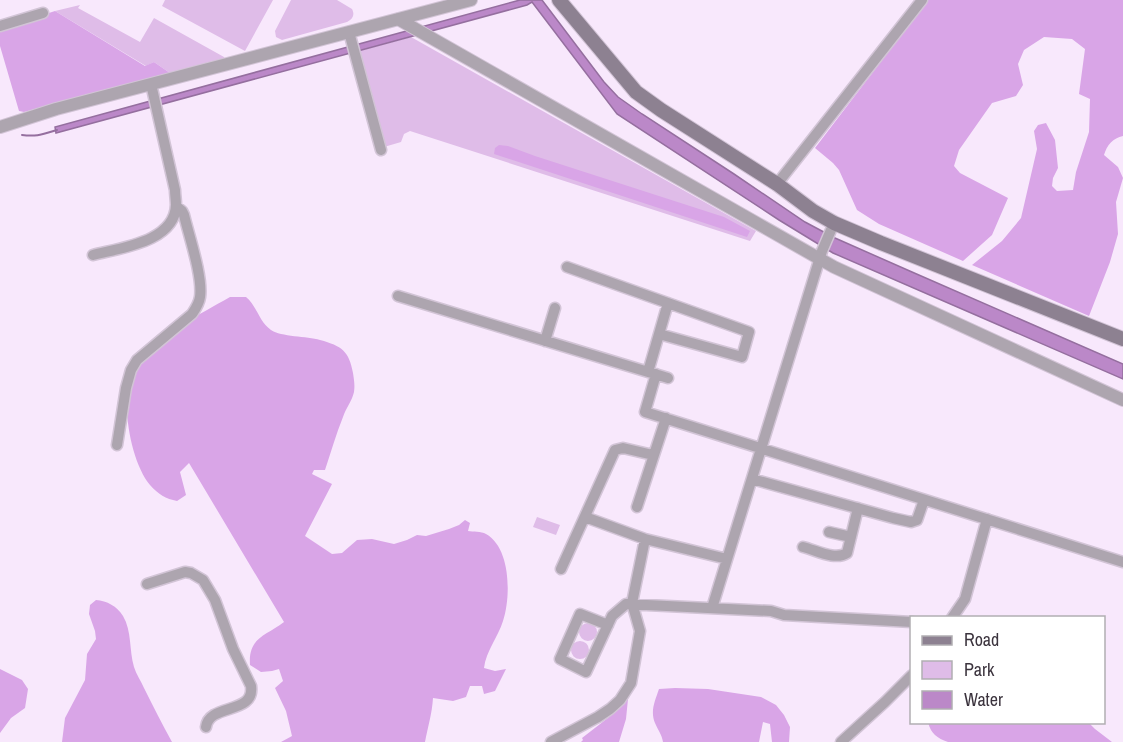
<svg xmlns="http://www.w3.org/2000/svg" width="1123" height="742" font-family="'Archivo Narrow',sans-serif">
	<rect width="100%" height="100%" fill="#f8e8fc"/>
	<path fill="#dfbce8" d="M165,0H273L245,51L162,6Z
		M291,0H337L352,9C355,15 353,19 347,22L282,40L276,37L275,31Z
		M80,5L78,8L140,42L154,18L224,57L225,59L170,73L154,62L146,66L55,11Z
		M411,37L756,231L750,241L410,131L404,134L401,142L384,147L359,51Z
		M537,517L560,525L556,535L533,527Z
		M579 632a9 9 0 1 1 18 0a9 9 0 1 1-18 0Z
		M571 650a9 9 0 1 1 18 0a9 9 0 1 1-18 0Z"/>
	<path fill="#d9a5e7" d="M928,0H1123V136C1113,138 1107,145 1104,155L1118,167L1123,178L1116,202L1118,234L1110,262L1089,316L972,265L1002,241L1021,218L1037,149L1034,131L1038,125L1046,123L1055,140L1058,168L1053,178L1052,186L1057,191L1073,190L1076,172L1089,132L1090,99L1079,94L1085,49L1072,39L1044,37L1024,50L1018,64L1023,85L1016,96L992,103L959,150L954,166L960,173L1008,198L992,235L963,261L879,224L857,210L839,170L833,163L815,148Z
		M55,11L145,66L154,62L170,73L24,112L19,111L0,46V29Z
		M499,145L508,146L535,156L724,217L750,231L747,237L494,154L495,148Z
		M230,297H246C257,306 259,322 271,330C281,337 307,336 320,340C342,346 349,351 353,373C354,380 355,385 354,392C352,401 346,408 343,417C336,434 331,452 325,470H314L312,474L332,484L305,536L332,554L342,553L357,540L372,539L394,544L407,540L417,535L426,536L449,529L459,525L465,520L470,523L468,531C473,532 481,531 486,534C511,548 511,597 503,621C498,637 486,651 484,668L495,671L506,669L495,691L484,694L482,686H470L466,697L453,701L433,698C432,714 428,726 425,742H281L292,736L286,711L275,688L283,681L279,669L272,671L261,672L250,665C248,637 266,636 284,622L189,463L180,472L186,495L177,501C166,499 158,494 150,485C130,461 118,395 135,368C138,362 146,357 152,352C162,343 172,333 183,325C197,315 214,306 230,297Z
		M96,600C107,601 117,606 123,616C132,631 129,650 134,667C136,674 141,681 144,688C153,706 162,724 172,742H62L65,718L85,680L87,654L96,639L95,631L89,614L90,605Z
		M0,669L22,680L28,689L25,708L11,718L0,733Z
		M675,688L708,689L761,697L776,705L784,715L790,727L789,742H772L770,724L763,722L759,742H663C662,735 658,730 655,723C650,711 655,701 659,689Z
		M628,699L626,719L619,742H581L583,740L582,738L613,714Z
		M928,722L1089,723L1095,729L1112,742H948C937,738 931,734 928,722Z"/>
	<path fill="#bb88c8" stroke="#956f9f" stroke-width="1.5" d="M520,0H542L604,82L618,97L642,114L734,174L805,222L835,238L912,272L1123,364V379L833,253L779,220L617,114L532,2L527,5L56,133L55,127Z"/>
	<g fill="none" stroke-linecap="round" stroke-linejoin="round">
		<path stroke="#956f9f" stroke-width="2" d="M22,135C37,137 43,134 57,130"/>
		<defs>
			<path id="minor" d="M0,26L43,13
				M349,32L381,150
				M777,184L922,0
				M93,255C120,248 175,242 176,205C176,200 175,195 175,190L151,84
				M567,267L749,332L742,357L659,334
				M398,296L668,378
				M545,341L555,308
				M648,372L668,303
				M656,374L645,412L1123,562
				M117,445L126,388L131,370L137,360L192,314C196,308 199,304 200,297C203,277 189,236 184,215L182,211L177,207
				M752,479L893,518L911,522L917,520L924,500
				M637,507L666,418
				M585,517L645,539L727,559
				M829,532L851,537
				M803,547C816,550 835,561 847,553L858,508
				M561,569L615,450L623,448L653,455
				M147,584L185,572L191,573L203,580L215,600L233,649L251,686C255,715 209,703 206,727
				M712,608L822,251L834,223
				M952,618L965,599L987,519
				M608,625L580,614L560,659L586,672L612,616L626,604L771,611L784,615L912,622
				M551,742L598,717L610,709L620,700L631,683L640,631L632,603L645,539
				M841,742L885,702L912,675"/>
			<path id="tertiary" d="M398,19L834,267L1123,400
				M0,127L56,109L471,0"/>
			<path id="secondary" d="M559,0L636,92L661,110L777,184L813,211L834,223L881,243L1123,339"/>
		</defs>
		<use href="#minor" stroke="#d2c4d6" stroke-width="13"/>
		<use href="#tertiary" stroke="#d2c4d6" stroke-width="14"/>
		<use href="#secondary" stroke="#d2c4d6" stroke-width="16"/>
		<use href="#minor" stroke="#ada5af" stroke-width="10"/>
		<use href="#tertiary" stroke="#ada5af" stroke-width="12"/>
		<use href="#secondary" stroke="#8d8191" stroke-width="14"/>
	</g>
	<rect x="910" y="616" width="195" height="108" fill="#ffffff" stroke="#b1aeb2" stroke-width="1.5"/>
	<rect x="922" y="636" width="30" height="9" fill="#8d8191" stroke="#b1aeb2" stroke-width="1.5"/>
	<text x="964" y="646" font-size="18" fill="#3c343e">Road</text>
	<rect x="922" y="661" width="30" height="18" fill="#dfbce8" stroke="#b1aeb2" stroke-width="1.5"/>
	<text x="964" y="676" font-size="18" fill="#3c343e">Park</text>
	<rect x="922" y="691" width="30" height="18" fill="#bb88c8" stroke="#b1aeb2" stroke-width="1.5"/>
	<text x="964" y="706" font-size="18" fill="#3c343e">Water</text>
</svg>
